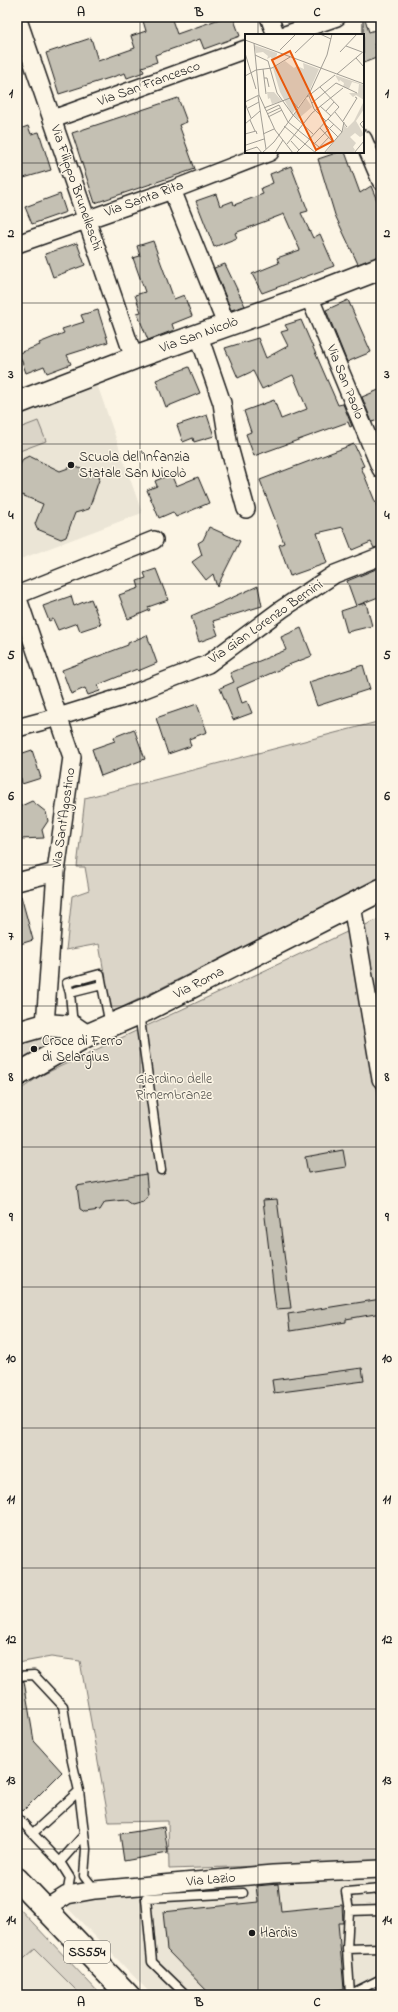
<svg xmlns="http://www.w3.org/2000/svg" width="398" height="2012" font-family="'Indie Flower',sans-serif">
	<rect width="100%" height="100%" fill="#fcf5e5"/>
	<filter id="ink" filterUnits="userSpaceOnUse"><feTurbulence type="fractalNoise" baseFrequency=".025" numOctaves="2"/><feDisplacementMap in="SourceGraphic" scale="8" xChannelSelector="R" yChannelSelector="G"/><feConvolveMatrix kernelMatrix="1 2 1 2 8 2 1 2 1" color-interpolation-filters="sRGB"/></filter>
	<g filter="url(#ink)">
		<path fill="#ebe5d6" d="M97,384L142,513L18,560L17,416Z
			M381,1864V1995H152L58,1898Z
			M35,1949L81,1995H17V1965Z"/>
		<path fill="#dbd5c8" stroke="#7c7872" d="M38,421L46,441L17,452V429Z
			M381,721V878L111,1013L99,944L66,950L72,896L89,890L85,867H77L85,798Z
			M381,918V1051L359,928Z
			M351,930L381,1113V1862L169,1869L168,1821L109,1822L80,1661L51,1657L17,1663V1092L40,1076Z
			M63,1029L70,1037L17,1066V1038Z
			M17,1906L101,1995H81L35,1949L17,1965Z"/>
		<path fill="#c4c0b3" stroke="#1c1c1c" d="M154,17H171L177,34L225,17H233L240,36L204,49L200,39L155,55L157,62L142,67L144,72L127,78L125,73L59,94L46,53L91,38L98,61L135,48L131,36L146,31L143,21Z
			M363,19H365L369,32L381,28V41L374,44L379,57L363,63Z
			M178,98L187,122L179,125L195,169L95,203L72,133Z
			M28,126L31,134L39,132L51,170L17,180V130Z
			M339,152H345L360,193L371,186L381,210V256L358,264L335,215L318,159Z
			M291,166L308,211L301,213L313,238L320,234L334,266L262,293L252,274L279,263L277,258L300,250L284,214L235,233L237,238L214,247L196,201L216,194L220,206L233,201L234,205L263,194L261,188L273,183L270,174Z
			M60,194L66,212L32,224L25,207Z
			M153,241L174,299L184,295L192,316L172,324L174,330L148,340L137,313L141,312L135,295L145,292L133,258L140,256L137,246Z
			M77,243L85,265L53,277L45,254Z
			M225,264L245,306L231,310L214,268Z
			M348,300L371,352L347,362L326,310Z
			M98,310L108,342L67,355L71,364L47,373L44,366L26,373L19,353L40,345L39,343L64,333L62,329L84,322L81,315Z
			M301,320L338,405L343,404L352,426L350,427L348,422L254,456L246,434L251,432L244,411L274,400L281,419L307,409L293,375L262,389L253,371L238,378L225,348L258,338L266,358L288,346L281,332L288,330L285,325Z
			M189,367L200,393L166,407L156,380Z
			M381,389V419L372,422L362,397Z
			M207,415L214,436L194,442L193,438L183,442L177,425Z
			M354,444L364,466L361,467L381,516V546L374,548L371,542L352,550L343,527L317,533L327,563L290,576L279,545L284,543L260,480Z
			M29,456L60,471L74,466L100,477L89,509L75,513L66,537L61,539L37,529L35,524L43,504L17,493V471L23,459Z
			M171,474L176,486L198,477L209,503L176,517L173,512L159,518L147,490L157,486L155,481Z
			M209,527L240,541L217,587L213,574L206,580L192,562L202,555L198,543L203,540Z
			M381,567V596L358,605L366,603L372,626L347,632L341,611L356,606L347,581Z
			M156,569L168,600L148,607L150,610L128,619L119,595L139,588L137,581L146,578L144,573Z
			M258,586L262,606L213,621L218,635L199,642L191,616Z
			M71,596L74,606L91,599L101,624L80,631L77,623L58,630L53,619L49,621L43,606Z
			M301,628L312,656L283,667V668L237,688L242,703L247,701L252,713L233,720L220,688L234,682L230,673L286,650L281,637Z
			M147,635L157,663L138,671L137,669L98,685L100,691L88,695L85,688L71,694L62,670L128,645V643Z
			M363,665L370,689L317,706L309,682Z
			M197,704L207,732L189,739L191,746L168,754L156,718Z
			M134,729L145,759L101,776L92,749L115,741L114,737Z
			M32,750L41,778L22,784L21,778L17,779V755Z
			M32,801L46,812L48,821L42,830L44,838L20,839L17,826V808Z
			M21,896L33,940L17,945V897Z
			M343,1150L346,1167L308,1173L305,1157Z
			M146,1174L148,1196L143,1202L132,1205L125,1200L105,1202L100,1210L85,1212L80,1209L77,1186Z
			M277,1199L291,1308L276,1309L263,1200Z
			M381,1299V1313L346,1319V1322L290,1331L288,1314Z
			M362,1368L364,1381L274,1393L272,1380Z
			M24,1681L34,1741L62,1772L23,1811L17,1804V1682Z
			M164,1827L168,1853L124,1861L120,1834Z
			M278,1884L281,1911L342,1905L343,1923H338L344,1989L291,1995H211L167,1950L163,1912L258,1902L256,1886Z"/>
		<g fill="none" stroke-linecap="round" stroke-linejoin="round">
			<defs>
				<path id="lane" d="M70,993L67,983L100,974L102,985
					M139,1013L161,1170
					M73,1026L70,993L102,985L110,1025
					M17,1676L34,1675L63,1706L72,1761L79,1791L86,1849L84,1876L95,1890
					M17,1817L60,1862L70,1878L67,1895
					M33,1833L79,1791
					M60,1862L84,1835
					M349,1911L381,1910
					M347,1949L381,1948
					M350,1994L347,1949L349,1911L346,1892L381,1889
					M186,1995L152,1962L146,1898L243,1893
					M349,1995L381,1979"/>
				<path id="street" d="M17,17L134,358
					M269,17L276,35
					M285,35L337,17
					M53,119L246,49
					M363,139L381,181
					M172,190L226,324
					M17,244L172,190L270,152
					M309,296L381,469
					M199,336L222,403L229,447L246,509
					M17,595L154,540
					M17,596L72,757L56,872L45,1025
					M17,728L58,717L132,694L208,664L282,609L335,574L381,556
					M17,882L56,872
					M352,905L381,1079
					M45,1909L67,1895L95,1890L273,1874L381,1869"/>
				<path id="secondary" d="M17,403L134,358L309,296L381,268
					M17,1033L45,1025L73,1027L86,1036
					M17,1075L86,1036L146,1010L381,890"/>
				<path id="primary" d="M17,1879L128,1995"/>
			</defs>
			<use href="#lane" stroke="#1c1c1c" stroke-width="11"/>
			<use href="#street" stroke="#1c1c1c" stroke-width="20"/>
			<use href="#secondary" stroke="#1c1c1c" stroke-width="25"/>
			<use href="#primary" stroke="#1c1c1c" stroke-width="25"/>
			<use href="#lane" stroke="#fcf5e5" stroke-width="8"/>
			<use href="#street" stroke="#fcf5e5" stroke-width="17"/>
			<use href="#secondary" stroke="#fcf5e5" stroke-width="22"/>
			<use href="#primary" stroke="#fcf5e5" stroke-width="22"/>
		</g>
	</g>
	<path fill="none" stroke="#1c1c1c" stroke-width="1" stroke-opacity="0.55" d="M140,17V1995M258,17V35M258,152V1995M17,163H381M17,303H381M17,444H381M17,584H381M17,725H381M17,865H381M17,1006H381M17,1147H381M17,1287H381M17,1428H381M17,1568H381M17,1709H381M17,1849H381"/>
	<g fill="#1c1c1c" stroke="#fcf5e5" stroke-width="1.5">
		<circle cx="71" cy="465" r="4"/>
		<circle cx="34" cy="1049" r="4"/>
		<circle cx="252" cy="1933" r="4"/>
	</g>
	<g text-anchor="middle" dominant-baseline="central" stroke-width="3" stroke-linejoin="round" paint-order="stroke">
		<rect fill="#fcf5e5" stroke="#5f5d58" stroke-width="1" x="64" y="1941" width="46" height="22" rx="3"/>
		<g font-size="13" font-weight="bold" fill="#1c1c1c">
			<text x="87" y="1952">SS554</text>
		</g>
		<g font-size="14" fill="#1c1c1c" stroke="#fcf5e5">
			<text transform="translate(149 84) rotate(-20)">Via San Francesco</text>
			<text transform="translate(76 188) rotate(71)">Via Filippo Brunelleschi</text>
			<text transform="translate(144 199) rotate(-20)">Via Santa Rita</text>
			<text transform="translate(199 335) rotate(-20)">Via San Nicolò</text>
			<text transform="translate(345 382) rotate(68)">Via San Paolo</text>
			<text transform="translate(266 622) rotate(-35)">Via Gian Lorenzo Bernini</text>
			<text transform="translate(64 818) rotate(-82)">Via Sant'Agostino</text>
			<text transform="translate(199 983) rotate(-27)">Via Roma</text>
			<text transform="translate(211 1880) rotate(-5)">Via Lazio</text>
		</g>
		<g font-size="14" fill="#1c1c1c" stroke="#fcf5e5" text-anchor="start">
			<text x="79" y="457">Scuola dell'Infanzia<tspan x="79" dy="16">Statale San Nicolò</tspan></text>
			<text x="42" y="1041">Croce di Ferro<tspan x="42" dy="16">di Selargius</tspan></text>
			<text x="260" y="1933">Hardis</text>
		</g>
		<g font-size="14" fill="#555450" stroke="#fcf5e5">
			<text x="174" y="1079">Giardino delle<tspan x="174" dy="16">Rimembranze</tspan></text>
		</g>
	</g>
	<g transform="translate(245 34)">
		<rect width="119" height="119" fill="#fcf5e5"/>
		<path d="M9,11L32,19V21L27,27L26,23L22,25L23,22L18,18L11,19ZM40,27L49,34L52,32L59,35L58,29L74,35L63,60L47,80L35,58L28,34ZM90,41L119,51V66L111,61L108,63L104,59H113L114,50L107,48L104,55L98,53L99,49L95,46L94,48ZM22,58H29L37,67L27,70L25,64L23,65ZM61,64L67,73L53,85L49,81ZM119,67V75L111,87L119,101L115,103L110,99L105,103L111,109L108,113L110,116L108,119H80L98,97L99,91L102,94L109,87Z" fill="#dbd5c8"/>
		<path fill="none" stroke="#a29e95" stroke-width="1" d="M75,0L86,5M0,6L119,50M9,9L14,61L30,96L48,119M101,12L117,18M35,16L51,0M95,18L112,0M0,19L11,55M50,19L70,0M10,21L23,27L32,59L48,81L68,100M111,24L119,33M18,35L21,60M92,40L119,17M0,42L11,36L27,34L45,23M19,44H22L24,53M13,62L21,115M64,62L69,75L81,87M62,63L90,41M0,68L14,61M0,69L6,84M67,69L91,49L112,59M75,72L86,82M3,74L14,68M19,74L45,64L53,74M21,77L34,71L43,88L74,113M81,77L89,68M90,78L102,93M22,80L35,74M23,83L37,76M83,85L97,98M5,86L10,97M119,86L115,90L119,95M98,87L112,64L110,63M79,89L93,103M0,90L15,77M39,92L60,110L51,119M75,94L88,108M0,100L11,97L12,100M18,100L29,95M46,107L54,116M70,109L89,90M42,110L67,79L98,54M1,111L19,105M0,117L12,113L17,119M17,119L29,108L65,58L82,21L87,0M30,119L38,106M69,119L84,103M71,119L60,110L94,73L75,53M79,119L97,98L99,88M109,119L119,107"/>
		<path fill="#e8590c" fill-opacity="0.15" stroke="#e8590c" stroke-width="2" d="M45,17L88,107L71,116L27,26Z"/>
		<rect width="119" height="119" fill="none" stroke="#1c1c1c" stroke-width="2"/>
	</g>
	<rect width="398" height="2012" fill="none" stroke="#fcf5e5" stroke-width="44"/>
	<rect x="22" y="22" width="354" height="1968" fill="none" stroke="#1c1c1c" stroke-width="1.5"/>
	<g font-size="13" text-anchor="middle" font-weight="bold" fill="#1c1c1c">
		<text x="81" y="16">A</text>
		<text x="199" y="16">B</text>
		<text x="317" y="16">C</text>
		<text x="11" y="97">1</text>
		<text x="387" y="97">1</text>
		<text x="11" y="237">2</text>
		<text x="387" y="237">2</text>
		<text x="11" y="378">3</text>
		<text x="387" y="378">3</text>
		<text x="11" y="519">4</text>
		<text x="387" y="519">4</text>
		<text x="11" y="659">5</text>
		<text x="387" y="659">5</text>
		<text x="11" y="800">6</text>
		<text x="387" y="800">6</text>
		<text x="11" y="940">7</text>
		<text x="387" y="940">7</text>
		<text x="11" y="1081">8</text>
		<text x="387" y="1081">8</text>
		<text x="11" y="1221">9</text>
		<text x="387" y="1221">9</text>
		<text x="11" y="1362">10</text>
		<text x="387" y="1362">10</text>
		<text x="11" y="1503">11</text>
		<text x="387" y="1503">11</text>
		<text x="11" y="1643">12</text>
		<text x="387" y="1643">12</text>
		<text x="11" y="1784">13</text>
		<text x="387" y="1784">13</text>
		<text x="11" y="1924">14</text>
		<text x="387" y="1924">14</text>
		<text x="81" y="2006">A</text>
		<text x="199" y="2006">B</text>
		<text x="317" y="2006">C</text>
	</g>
</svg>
